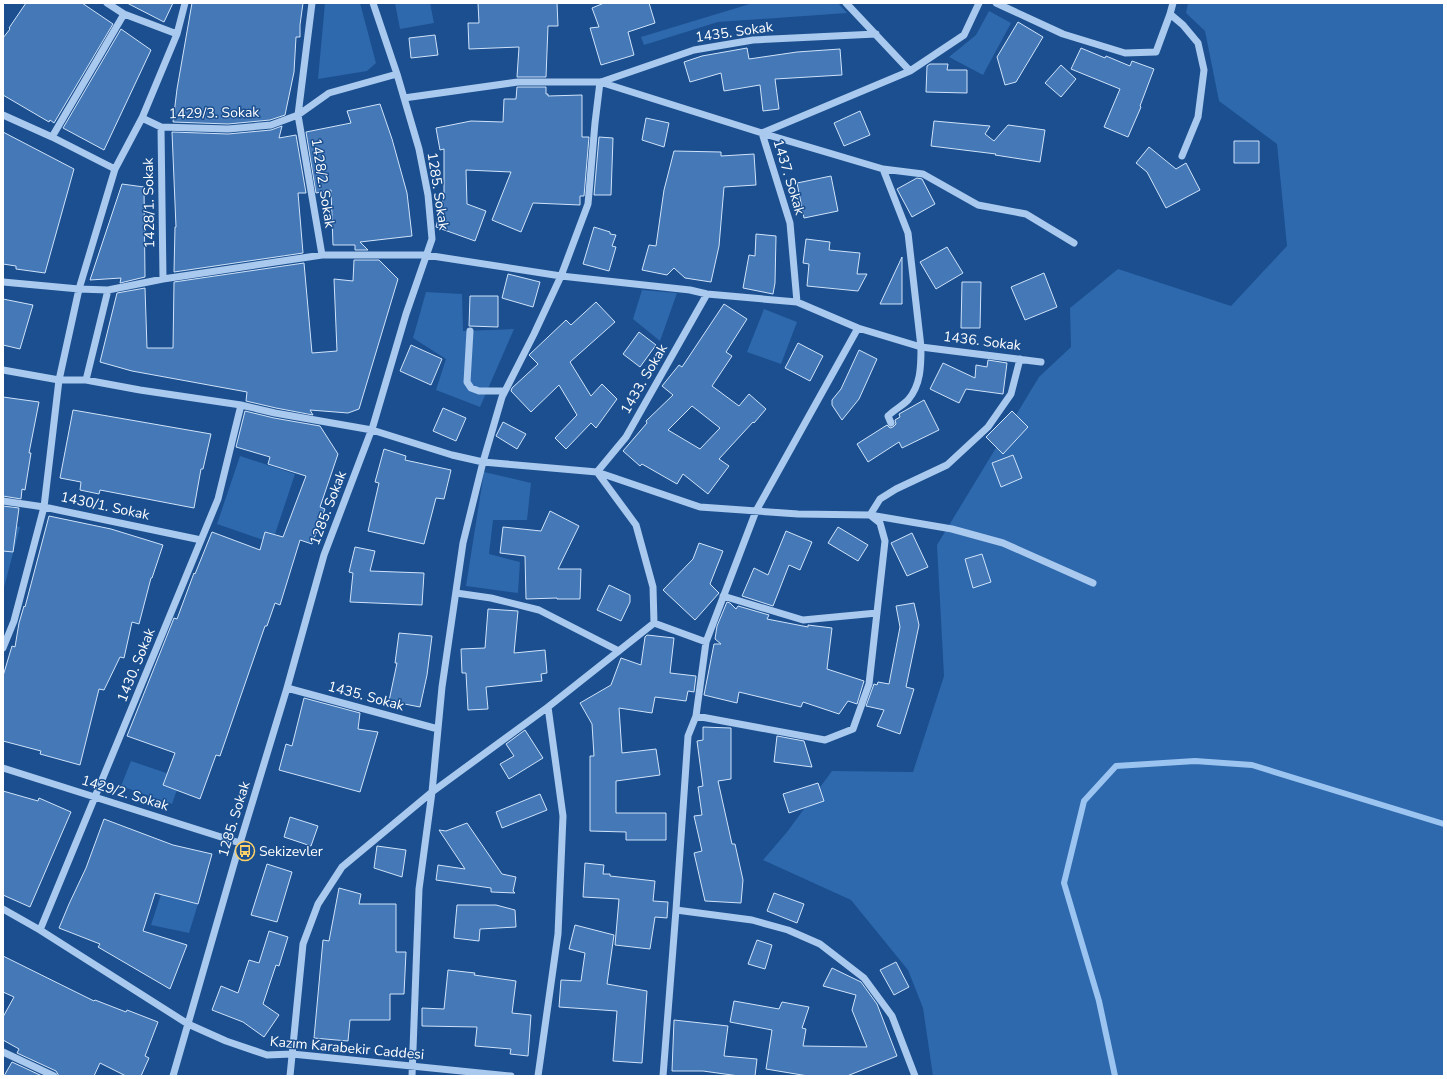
<svg xmlns="http://www.w3.org/2000/svg" width="1447" height="1079" font-family="'Nunito Sans',sans-serif">
	<rect width="100%" height="100%" fill="#1b4f8f"/>
	<path fill="#2e69ad" d="M325,3H360L376,63L367,71L318,79Z
		M395,3H430L434,23L400,29Z
		M753,3H838L847,13L718,22L644,45L641,37Z
		M1188,3H1444V1076H933L923,1008L908,970L851,900L763,860L787,832L832,771L913,772L944,676L937,545L1039,377L1071,347L1070,308L1118,269L1231,306L1287,246L1277,144L1219,101L1205,31L1186,13Z
		M989,11L1011,23L983,75L949,57L976,35Z
		M642,290L677,293L660,341L633,319Z
		M426,292L462,294L463,331L514,329L480,407L436,390L446,359L413,338Z
		M764,309L797,322L781,364L747,352Z
		M240,456L295,474L272,543L217,524Z
		M484,472L531,483L527,520H493L489,554L520,562L518,593L466,586Z
		M3,523L20,527L3,591Z
		M131,761L181,778L172,804L121,786Z
		M165,882L169,897L198,904L189,933L151,925Z"/>
	<g fill="none" stroke-linecap="round" stroke-linejoin="round">
		<path stroke="#9cc4f0" stroke-width="6" d="M1115,1076L1099,1001L1064,883L1084,801L1116,766L1195,761L1252,765L1444,824"/>
	</g>
	<path fill="#4478b7" stroke="#cfe3fa" fill-rule="evenodd" d="M26,3H82L113,24L54,123L50,120L49,122L3,95V38L10,29L9,28Z
		M127,3H173L164,22Z
		M192,3H303L300,25V37H296L294,72L285,115L270,120L228,124L173,122L177,89Z
		M478,3H557L558,26H548L546,77H517L519,47L469,49L468,23H479Z
		M604,3H649L655,23L628,32L634,55L601,65L590,28L599,27L592,8Z
		M1018,22L1043,37L1016,82L1005,85L997,57Z
		M121,29L151,50L104,150L63,128Z
		M435,35L438,55L411,58L409,38Z
		M747,48L749,59L797,52L840,49L842,75L775,79L779,109L763,111L760,85L724,91L721,73L690,82L684,62L702,56Z
		M1081,48L1105,58L1106,56L1130,66L1132,61L1154,69L1140,106L1141,107L1128,137L1104,127L1120,89L1071,69Z
		M930,64H948L947,70H967V93L926,92L927,66Z
		M1061,65L1076,79L1061,97L1045,83Z
		M517,87H546V94H548V96L582,95V137H589L584,196H580V205L533,203L521,232L492,220L511,172L466,170L467,204L486,211L475,241L436,227L444,196V149L440,150L436,128L471,121L503,122L504,99H516Z
		M380,104L392,139L407,193L412,236L360,242L368,250H355V245H333L331,190L316,193L306,132L351,123L347,111Z
		M860,111L870,135L844,146L834,123Z
		M646,118L669,123L664,147L642,140Z
		M934,121L990,126L985,134L994,141L1008,125L1045,130L1040,162L995,155L996,154L931,146Z
		M282,126L279,138L296,135L306,193H298L303,253L174,272L175,227H176L172,132L228,134L271,130Z
		M3,132L74,169L45,273L16,269V266L3,264Z
		M599,137L613,138L611,195H594Z
		M1234,141H1259V163H1234Z
		M1149,147L1176,169L1186,163L1200,190L1166,208L1147,172L1136,163Z
		M674,151L721,152V156L754,154L756,185L724,187L719,246L711,282L685,278L674,268L667,275L642,270L649,245L656,246L664,190Z
		M831,176L838,211L804,218L797,183Z
		M917,178L922,179L935,204L912,217L897,189Z
		M122,184L144,187L145,277L120,283L121,278L90,280Z
		M594,227L610,232V234L616,235L612,246L616,247L609,271L583,264Z
		M756,234L776,236L775,283L773,294L743,288L749,255L755,256Z
		M806,239L830,242L829,250L860,253L857,274H867L858,291L807,286L809,264L803,263Z
		M947,247L963,273L936,289L920,262Z
		M902,257V304H880Z
		M354,260H379L398,279L359,409L348,413L310,410L313,415L276,408L246,401L247,392L132,371L100,362L117,293L145,288L147,348H173L174,282L304,263L312,353L337,351L334,279L353,281Z
		M1044,273L1057,307L1025,320L1011,287Z
		M508,274L540,282L533,307L502,298Z
		M962,282H981L980,328H961Z
		M470,296H498V327L469,326Z
		M3,299L33,305L20,349L3,345Z
		M596,302L615,322L570,362L591,396L602,384L617,399L596,428L591,423L566,449L555,438L577,415L559,385L531,412L511,391L512,388L538,364L529,355L566,320L571,325Z
		M724,304L747,319L726,352L732,356L712,386L739,406L749,394L766,409L754,423L753,422L719,459L729,466L708,494L683,474L677,484L642,464L640,466L623,451L647,423L646,421L673,395L662,386L679,365L682,367ZM692,406L720,428L700,449L668,430Z
		M639,332L656,345L640,367L623,354Z
		M798,343L823,356L810,381L785,368Z
		M411,345L442,359L431,385L400,371Z
		M859,350L877,359L859,399L842,420L832,405V400L841,389Z
		M988,360L1007,363L1003,394L966,389L959,403L930,389L943,363L975,378L976,365L987,367Z
		M3,397L39,402L29,453H31L25,490L22,489L21,499L3,496Z
		M924,400L939,430L902,448L899,442L868,462L857,444L887,425L890,428L893,427L896,424L895,420L900,417L899,414Z
		M443,408L466,418L456,441L433,431Z
		M73,410L211,434L203,469H201L194,508L100,490L99,494L80,490L81,482L60,478Z
		M245,411L274,418L320,426L338,454L320,507L325,509L312,544L300,540L280,605L275,603L267,626H265L220,756L216,755L200,799L163,785L175,753L127,736L174,618L177,619L194,573L195,574L212,532L260,550L265,532L283,537L306,476L268,464L270,457L236,447Z
		M1012,411L1028,427L1003,454L986,437Z
		M503,422L526,434L517,449L496,436Z
		M384,449L406,456L405,460L451,470L444,499L436,498L424,544L368,531L379,483L375,482Z
		M1013,455L1022,478L1001,487L992,463Z
		M3,506L19,508L13,552L3,551Z
		M550,511L579,526L558,569H581L580,599H557V598L526,599L525,556L500,553L503,527L541,531Z
		M49,516L111,529L163,545L152,578H151L139,624L132,622L124,658L120,657L104,690L99,689L80,765L40,754L41,751L3,741V676L12,646L15,647L19,623L24,606L25,607Z
		M838,527L868,545L858,561L828,543Z
		M786,531L812,542L800,570L789,565L773,606L742,596L754,568L768,575Z
		M912,533L928,567L907,576L891,543Z
		M699,543L723,551L710,584L719,593L695,620L663,590L693,559Z
		M355,547L375,551L370,571L424,573L422,605L350,602L353,573L349,572Z
		M982,554L991,582L973,588L965,559Z
		M609,585L630,595V602L621,621L597,610Z
		M727,602L730,603L736,609L738,606L769,615L767,619L808,627V625L832,628L827,669L864,681L857,704L848,701L839,714L803,702L801,707L739,692L737,703L704,695L714,644H721L715,639L717,626Z
		M914,603L919,625L906,687L914,689L900,734L877,726L884,710L866,706L874,684L877,685L878,682L889,684L900,627L896,606Z
		M488,609L518,611L514,653L545,650L547,673L541,674L542,681L486,687L488,709L468,710L466,673H462L461,649L485,648Z
		M399,633L432,636L427,675L420,707L389,701L397,663H395Z
		M647,635L674,638L670,673L696,676L694,692L688,691L686,701L655,697L652,713L619,708L622,753L656,749L660,775L616,781V813H666V840H626V832L590,831V756H594L592,724L580,703L611,685L621,658L641,665L645,637Z
		M304,698L360,713L358,729L378,732L360,792L279,770L286,744L292,746Z
		M703,727L731,728V779L718,781L732,844H735L743,880L741,903L705,901L694,853L702,851L694,816L702,815L698,787L703,786L697,741L703,740Z
		M525,730L543,758L509,779L500,764L514,756L506,744Z
		M777,736L804,741L812,767L774,762Z
		M818,783L824,801L789,813L783,794Z
		M3,791L38,801L39,798L71,812L30,907L3,895Z
		M540,794L547,810L502,828L496,812Z
		M290,817L318,826L311,846L284,837Z
		M104,819L173,845L212,854L198,904L155,893L143,931L187,945L170,989L98,947L100,944L59,928L69,904L86,868Z
		M467,823L502,874L516,877L513,891L515,893L491,892V888L436,880L438,865L465,869L439,830L446,831Z
		M377,846L406,850L402,877L374,868Z
		M585,863L604,865L603,874H610V876L655,881L653,901L668,902L667,918L655,917L650,949L615,945L619,899L583,897Z
		M267,864L292,872L277,922L251,915Z
		M339,888L361,894L359,904H396V952H406L404,994H390V1020H350L348,1041L314,1038L323,940L329,941Z
		M774,893L804,904L797,923L767,911Z
		M457,905H496L515,910L516,927L480,929L479,941L454,938Z
		M575,925L614,935L607,984L647,991L642,1063L613,1061L617,1011L559,1007L561,980L581,981L585,953L569,949Z
		M269,931L288,937L279,966L276,965L263,1004L279,1015L264,1037L243,1022L212,1010L221,986L238,993L249,960L259,963Z
		M757,940L772,945L765,969L748,964Z
		M3,956L94,1001L95,1000L126,1012L127,1010L158,1022L145,1056L149,1058L141,1076H126L100,1063L94,1076H59L56,1071L17,1053L19,1049L3,1040V1017L14,997L3,992Z
		M896,962L909,987L894,995L880,970Z
		M832,968L861,982L877,1004L897,1056L847,1076H808L766,1069L772,1030L730,1022L734,1001L779,1009L782,1002L809,1007L802,1028L806,1029L803,1046L867,1047L852,1010L856,995L823,986Z
		M448,970L475,973L474,975L516,981L512,1013L531,1015L528,1056L510,1054L511,1049L475,1046L477,1027L422,1026V1008L444,1009Z
		M674,1020L728,1026L724,1056L757,1059L755,1076H739L703,1071H672Z
		M12,1062L42,1076H4Z"/>
	<g fill="none" stroke-linecap="round" stroke-linejoin="round">
		<path stroke="#a9c9ee" stroke-width="7" d="M107,3L124,14L177,34
			M312,3L298,115L322,255
			M996,3L1063,34L1125,53L1156,52L1170,14L1173,3
			M1170,14L1183,25L1198,43L1204,70L1198,117L1182,156
			M910,71L964,35L979,3
			M600,82L762,133L790,223L797,302
			M601,82L694,50L753,40L876,34
			M3,115L52,137L115,169
			M142,118L161,127L228,129L271,125L298,115L329,93L397,74
			M161,127L163,279
			M762,133L883,169L908,233L921,347L858,328
			M762,133L910,71L846,3
			M52,137L124,14
			M883,169L923,174L978,205L1026,214L1074,243
			M3,282L79,289L108,290L163,279L322,255H426L561,276L690,290L707,294L797,302L858,328L756,511L706,642L696,716
			M470,331L467,382L471,388L479,391H504
			M1020,359L1011,394L988,427L947,465L896,489L880,499L870,515L952,529L1003,543L1093,583
			M3,370L59,380H86L140,390L241,405L275,413L372,430L452,455L483,462L597,472L700,507L798,514L870,515L880,523L885,541L869,684L853,729L825,740L696,716L688,736L676,910L663,1076
			M86,380L108,290
			M891,423L888,416C894,410 902,406 908,400C921,385 921,366 921,347L1041,362
			M3,501L44,507L201,540
			M456,593L491,598L539,610L619,651
			M723,596L803,620L877,613
			M654,623L706,642
			M3,648L14,621L44,507L59,380L79,289L115,169L142,118L177,34L185,3
			M287,688L438,729
			M3,768L240,843
			M3,909L40,930L188,1024L226,1041L267,1055L292,1054L511,1076
			M676,910L752,920L788,930L820,944L864,978L892,1016L915,1076
			M40,930L218,499L241,405
			M3,1052L54,1076
			M173,1076L240,843L287,688L324,555L373,426L406,314L432,239L428,195L419,149L397,74L373,3
			M290,1076L303,944L318,904L342,867L432,792L442,687L463,543L483,462L502,397L534,334L561,276L588,204L595,123L600,82H518L404,98
			M412,1076L419,889L432,792L548,707
			M538,1076L558,934L563,816L548,707L654,623L653,587L636,525L597,472L626,437L707,294"/>
	</g>
	<defs>
		<symbol id="bus-ring" viewBox="-11 -11 22 22"><circle r="9.5" fill="#1b4f8f" stroke="#ffd166" stroke-width="1.5"/><path d="M-5-6H5V4H4V6H2V4H-2V6H-4V4H-5ZM-3.5-4V0h7V-4ZM-3.5 1.2v1.5H-2V1.2ZM2 1.2v1.5H3.5V1.2Z" fill="#ffd166"/></symbol>
	</defs>
	<g fill-rule="evenodd">
		<use href="#bus-ring" x="234" y="840" width="22" height="22"/>
	</g>
	<g text-anchor="middle" dominant-baseline="central" stroke-width="3" stroke-linejoin="round" paint-order="stroke">
		<g font-size="14" fill="#fff" stroke="#1b4f8f">
			<text transform="translate(734 32) rotate(-8)">1435. Sokak</text>
			<text transform="translate(214 113) rotate(-1)">1429/3. Sokak</text>
			<text transform="translate(789 177) rotate(73)">1437. Sokak</text>
			<text transform="translate(323 183) rotate(81)">1428/2. Sokak</text>
			<text transform="translate(438 191) rotate(81)">1285. Sokak</text>
			<text transform="translate(149 203) rotate(-91)">1428/1. Sokak</text>
			<text transform="translate(982 341) rotate(7)">1436. Sokak</text>
			<text transform="translate(644 379) rotate(-60)">1433. Sokak</text>
			<text transform="translate(105 506) rotate(12)">1430/1. Sokak</text>
			<text transform="translate(328 508) rotate(-69)">1285. Sokak</text>
			<text transform="translate(136 665) rotate(-68)">1430. Sokak</text>
			<text transform="translate(366 696) rotate(15)">1435. Sokak</text>
			<text transform="translate(125 793) rotate(17)">1429/2. Sokak</text>
			<text transform="translate(234 819) rotate(-73)">1285. Sokak</text>
			<text transform="translate(347 1048) rotate(5)">Kazım Karabekir Caddesi</text>
		</g>
		<g font-size="14" fill="#fff" stroke="#1b4f8f" text-anchor="start">
			<text x="259" y="851">Sekizevler</text>
		</g>
	</g>
	<rect width="1447" height="1079" fill="none" stroke="#ffffff" stroke-width="8"/>
</svg>
